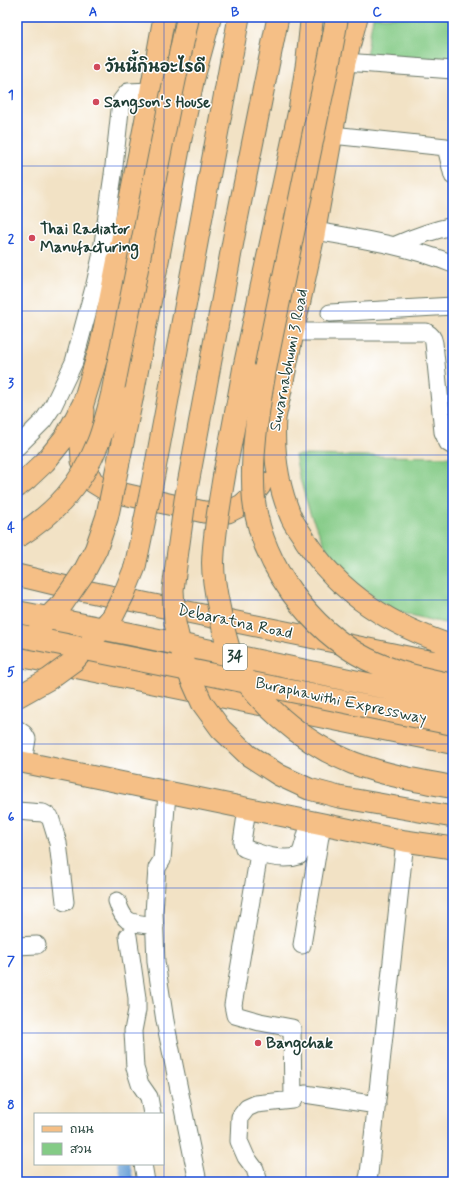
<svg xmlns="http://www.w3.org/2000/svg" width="470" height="1199" font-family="Mynerve,'Playpen Sans Thai',sans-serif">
	<rect width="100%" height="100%" fill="#fff"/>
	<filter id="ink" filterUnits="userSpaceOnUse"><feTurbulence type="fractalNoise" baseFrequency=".025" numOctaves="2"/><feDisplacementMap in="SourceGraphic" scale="8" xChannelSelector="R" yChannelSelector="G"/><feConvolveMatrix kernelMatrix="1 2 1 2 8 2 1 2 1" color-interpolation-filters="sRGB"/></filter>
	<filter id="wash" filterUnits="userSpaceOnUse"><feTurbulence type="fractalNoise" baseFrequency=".012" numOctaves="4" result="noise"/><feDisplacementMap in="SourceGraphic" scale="16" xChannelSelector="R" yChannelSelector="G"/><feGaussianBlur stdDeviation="0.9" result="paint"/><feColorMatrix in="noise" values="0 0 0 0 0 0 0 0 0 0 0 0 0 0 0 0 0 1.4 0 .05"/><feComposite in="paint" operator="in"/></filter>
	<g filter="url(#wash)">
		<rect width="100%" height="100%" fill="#f2e2c5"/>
		<path fill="#84cb86" stroke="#52845d" d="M373,17H453V61L366,56Z
			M295,455L453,457V625L393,611L344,575L326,548L310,513L299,476Z"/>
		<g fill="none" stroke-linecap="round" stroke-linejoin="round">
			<path stroke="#659ed4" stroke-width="12" d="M124,1164L128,1182"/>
		</g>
	</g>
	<g filter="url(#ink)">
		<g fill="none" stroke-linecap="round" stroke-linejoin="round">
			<defs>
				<path id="minor" d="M345,62L453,70
					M332,135L446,147L453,176
					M315,231C362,239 408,246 453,264
					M396,245C414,237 433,230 453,226
					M330,313L453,306
					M293,332H426C431,335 433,337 434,343L443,432L448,443L453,446
					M17,447L43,421L53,406L74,362L95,284L101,257L113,175L121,101L128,92L151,91
					M17,729L24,734L27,739L23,762
					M167,793L162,860L157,868L154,913L156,962L165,1021L198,1182
					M247,809L242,842L244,848C260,854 281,862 299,856L302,850L310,822
					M17,811L43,813L50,817L58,843L65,902
					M259,854L233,1005L235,1015L260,1022L292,1028L293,1100L256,1104L247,1108L240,1117L239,1141L246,1157L255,1169L259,1182
					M117,901C125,926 131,922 155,926
					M128,936L137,998V1010L133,1031L135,1068L140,1084L149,1097L152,1114
					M302,945L322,824
					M17,946L37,945
					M305,1094L377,1105
					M143,1164L146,1182
					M367,1182L369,1174L405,841"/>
				<path id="major" d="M357,17L345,62L314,235L275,418C273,451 278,486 291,517C294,525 301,532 305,540C340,595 392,626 453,646
					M237,220L278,17
					M83,410L81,444L82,461L93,482L106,490L204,512H228L242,505L252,496L260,486L261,482
					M17,487L28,478L45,462L66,436L83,404L101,344L145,123L164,17
					M17,575L71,588L422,660L453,664
					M17,761L405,841L453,848"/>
				<path id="highway" d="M244,369L300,108L307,64L312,17
					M132,397L180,141L193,79L210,17
					M17,655L453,743"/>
			</defs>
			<use href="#minor" stroke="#697767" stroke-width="19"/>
			<use href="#major" stroke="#697767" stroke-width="23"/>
			<use href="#highway" stroke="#697767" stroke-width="24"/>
			<use href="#minor" stroke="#fff" stroke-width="17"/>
			<use href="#major" stroke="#f5bf86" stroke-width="21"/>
			<use href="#highway" stroke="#f5bf86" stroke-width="22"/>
			<defs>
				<path id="major-bridge" d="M237,220L185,500L177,558L173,590L175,623L185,665L202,703L221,729L248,755L279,775L309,789L339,797L453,817
					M17,697L49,679L75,660L113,616L124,594L135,567L152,485L239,17"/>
				<path id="highway-bridge" d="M337,17C332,51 324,84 317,117C305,175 293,233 281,291C271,340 260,388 255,438C253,458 252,480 254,501C262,565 310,630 367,659C393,672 424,679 453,685
					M244,369C238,402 232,436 225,470C220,501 214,531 213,563C213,578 216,594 219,608C222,623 225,638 230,652C250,700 305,744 353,763C385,775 419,781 453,787
					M17,537C56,513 81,485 98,443C104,428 108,411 112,395L171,97L188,17
					M17,612L130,634L453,702
					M40,626L62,604L84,572L96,549L107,517L132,397
					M17,635L453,724"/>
			</defs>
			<use href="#major-bridge" stroke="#697767" stroke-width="23" stroke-linecap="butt"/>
			<use href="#highway-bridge" stroke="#697767" stroke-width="24" stroke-linecap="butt"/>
			<use href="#major-bridge" stroke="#f5bf86" stroke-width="21"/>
			<use href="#highway-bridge" stroke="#f5bf86" stroke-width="22"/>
		</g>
	</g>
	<path fill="none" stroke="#1d4ed8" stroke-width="1" stroke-opacity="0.55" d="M164,17V1182M306,17V1182M17,166H453M17,311H453M17,455H453M17,600H453M17,744H453M17,888H453M17,1033H453"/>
	<g fill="#d1495b" stroke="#fff" stroke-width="1.5">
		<circle cx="97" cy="67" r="4"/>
		<circle cx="96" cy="102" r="4"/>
		<circle cx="32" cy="238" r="4"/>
		<circle cx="258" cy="1043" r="4"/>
	</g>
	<g text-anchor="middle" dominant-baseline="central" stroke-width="3" stroke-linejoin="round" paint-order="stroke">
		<rect fill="#fff" stroke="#627771" stroke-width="1" x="223" y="644" width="24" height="26" rx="3"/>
		<g font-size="15" font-weight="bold" fill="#1f3d34">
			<text x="235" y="657">34</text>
		</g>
		<g font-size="16" font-weight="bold" fill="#1f3d34" stroke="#fff" text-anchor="start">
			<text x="105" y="67">วันนี้กินอะไรดี</text>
			<text x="104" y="102">Sangson's House</text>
			<text x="40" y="229">Thai Radiator<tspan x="40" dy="18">Manufacturing</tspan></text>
			<text x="266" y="1043">Bangchak</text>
		</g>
		<g font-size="16" fill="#1f3d34" stroke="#fff">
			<text transform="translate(289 360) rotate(-79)">Suvarnabhumi 3 Road</text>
			<text transform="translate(235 622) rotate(12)">Debaratna Road</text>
			<text transform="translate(341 701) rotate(12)">Buraphawithi Expressway</text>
		</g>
	</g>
	<rect width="470" height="1199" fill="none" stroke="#fff" stroke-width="44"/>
	<rect x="34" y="1113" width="130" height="52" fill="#ffffff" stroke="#a5b1ae"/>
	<rect x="42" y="1126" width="20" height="6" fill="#f5bf86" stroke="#a5b1ae"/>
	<text x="70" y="1133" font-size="12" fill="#1f3d34">ถนน</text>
	<rect x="42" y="1143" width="20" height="12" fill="#84cb86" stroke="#a5b1ae"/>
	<text x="70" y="1153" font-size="12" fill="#1f3d34">สวน</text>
	<rect x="22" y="22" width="426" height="1155" fill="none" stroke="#1d4ed8" stroke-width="1.5"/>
	<g font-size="13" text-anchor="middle" font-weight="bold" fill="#1d4ed8">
		<text x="93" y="16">A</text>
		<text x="235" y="16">B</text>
		<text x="377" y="16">C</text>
		<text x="11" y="99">1</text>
		<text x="11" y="243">2</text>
		<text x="11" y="387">3</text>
		<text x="11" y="532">4</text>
		<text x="11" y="676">5</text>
		<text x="11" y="821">6</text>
		<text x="11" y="965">7</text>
		<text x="11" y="1109">8</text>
	</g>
</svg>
